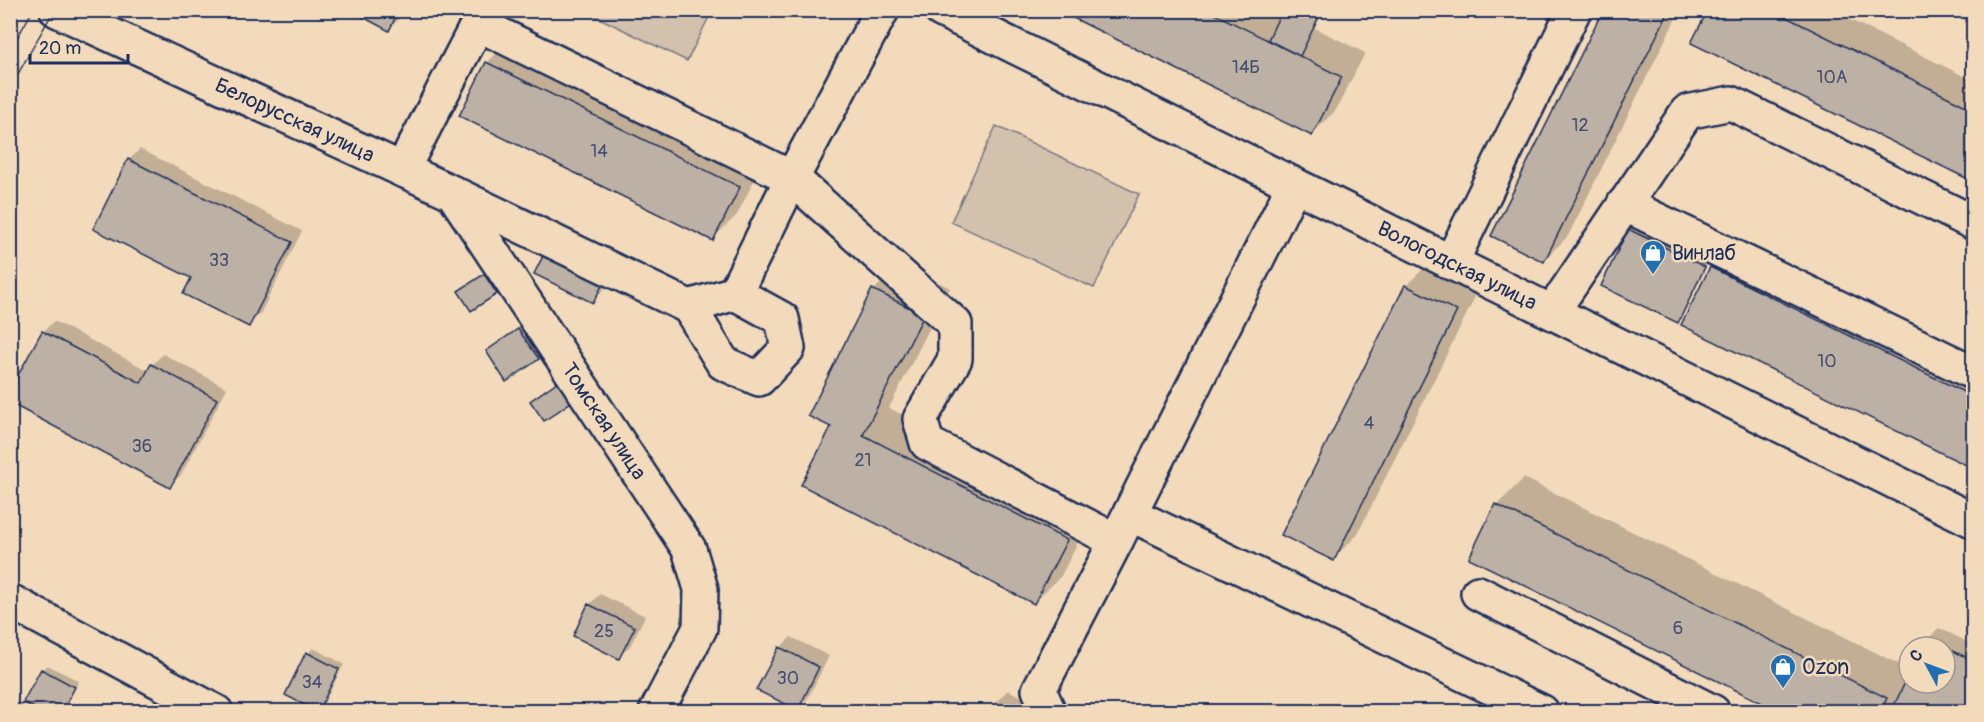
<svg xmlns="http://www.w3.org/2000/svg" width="1984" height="722" font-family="Pangolin,sans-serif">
	<rect width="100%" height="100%" fill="#f2daba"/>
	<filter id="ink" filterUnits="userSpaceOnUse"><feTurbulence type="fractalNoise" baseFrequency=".0167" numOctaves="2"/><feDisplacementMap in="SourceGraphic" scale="12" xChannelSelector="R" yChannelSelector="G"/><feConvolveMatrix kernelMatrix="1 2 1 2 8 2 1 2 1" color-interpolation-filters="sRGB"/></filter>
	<g filter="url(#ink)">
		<path fill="#d2c1ad" stroke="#767886" stroke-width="1.5" d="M585,11L711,10L712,11L687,61Z
			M996,126L1139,194L1094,288L951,222Z"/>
		<path fill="#0003" d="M353,10H403L400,18L389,29Z
			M1060,10H1279L1283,13L1284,10H1324L1315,28L1365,53L1336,110L1312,134Z
			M1605,10H1680L1568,236L1544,260Z
			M1709,10H1830L1974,81V181Z
			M511,39L763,162L737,215L712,239L461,115L487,63Z
			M140,149L302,231L260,314L249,325L193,278L129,160Z
			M1635,225L1709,261L1682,316L1677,321L1629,230Z
			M1735,244L1974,361V467L1711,268Z
			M617,262L603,291L592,301L536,273Z
			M1430,262L1480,287L1357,535L1333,559L1406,286Z
			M901,263L950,288L889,408L1093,512L1061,576L1034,603L833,426L874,290Z
			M490,270L501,288L496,293L459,291Z
			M530,319L549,347L538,358L488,351L499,341Z
			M54,321L149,371L152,365L163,354L227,388L181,475L170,486L43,332Z
			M563,378L576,396L570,401H532Z
			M1524,478L1909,669V683H1945V647H1924L1928,639L1939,628L1974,645V712H1783L1497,505Z
			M600,594L645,616L630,646L619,657L589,605Z
			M791,637L829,656L808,698L797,709L780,648Z
			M313,648L344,664L323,705L318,710L308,653Z
			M47,665L79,681L63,712H44L42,670Z
			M1008,690L1051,712H986Z"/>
		<path fill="#bdb0a4" stroke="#1b2f5e" stroke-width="1.5" d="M350,10H399L389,31Z
			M1057,10H1207L1342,77L1312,136Z
			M1282,10H1322L1300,56L1268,40Z
			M1603,10H1663L1668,13L1544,262L1491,236Z
			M1708,10H1772L1974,110V182L1691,43Z
			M486,62L740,187L713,241L459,116Z
			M128,159L292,242L249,327L183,294L191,278L93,229Z
			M1628,229L1705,267L1678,323L1601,286Z
			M549,244L608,274L593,303L534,274Z
			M1710,267L1974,397V469L1681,325Z
			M484,274L497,294L471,311L458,291Z
			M1405,285L1457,311L1334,561L1281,535Z
			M872,289L924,315L863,435L1067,540L1034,604L801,485L831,427L808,416Z
			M518,329L539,359L506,382L486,351Z
			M42,331L141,383L151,364L217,399L170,488L10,403V390Z
			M557,382L571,402L544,421L530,401Z
			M1495,504L1887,698L1880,712H1780L1469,558Z
			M588,604L635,627L619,659L573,636Z
			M1927,638L1944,647H1923Z
			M779,647L819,667L798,710L756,690Z
			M1945,647L1974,661V712H1891L1909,674V683H1945Z
			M306,652L339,669L318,712L285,695Z
			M41,669L75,687L62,712H41L23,702Z"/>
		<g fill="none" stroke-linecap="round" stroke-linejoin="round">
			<defs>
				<g id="minor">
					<path id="s1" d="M57,10L453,193L689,549L701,589L700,628L656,712"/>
					<path id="s2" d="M941,10L1974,521"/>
					<path d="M478,24L792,178L955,324V359L920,419L927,443L1116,541L1294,185"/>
					<path d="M402,170L485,10"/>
					<path d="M455,194L689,307L735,293L792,178L882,10"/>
					<path d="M1624,204L1974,373"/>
					<path d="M1451,263L1574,10"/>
					<path d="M689,307L723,363L759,379L788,348L782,319L735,293"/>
					<path d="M1552,312L1687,112L1731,103L1974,223"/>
					<path d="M1130,514L1542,712"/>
					<path d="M1478,593L1713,712"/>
					<path d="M10,601L216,712"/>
					<path d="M1049,712L1039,690L1116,541"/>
				</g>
			</defs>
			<use href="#minor" stroke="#1b2f5e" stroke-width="38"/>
			<use href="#minor" stroke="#f2daba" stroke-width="33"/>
			<path stroke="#1b2f5e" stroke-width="1.5" d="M10,50L33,10
				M10,88L54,10"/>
		</g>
	</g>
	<defs>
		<symbol id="shop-pin" viewBox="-11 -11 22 30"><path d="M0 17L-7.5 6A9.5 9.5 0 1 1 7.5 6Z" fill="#1f6fb2" stroke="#f2daba"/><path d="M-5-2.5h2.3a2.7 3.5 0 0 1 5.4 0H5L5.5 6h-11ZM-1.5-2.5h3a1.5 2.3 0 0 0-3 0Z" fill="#fff"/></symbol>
	</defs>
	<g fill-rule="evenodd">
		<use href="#shop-pin" x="1638" y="238" width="30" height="40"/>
		<use href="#shop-pin" x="1768" y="652" width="30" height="40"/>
	</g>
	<g text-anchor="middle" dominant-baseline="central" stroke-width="5" stroke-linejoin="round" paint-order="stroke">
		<g font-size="18" fill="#444f70">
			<text x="1246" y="67">14Б</text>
			<text x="1832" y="77">10А</text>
			<text x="1580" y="125">12</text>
			<text x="599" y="151">14</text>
			<text x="219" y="260">33</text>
			<text x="1827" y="361">10</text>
			<text x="1369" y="423">4</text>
			<text x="142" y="446">36</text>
			<text x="863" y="460">21</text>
			<text x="1678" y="628">6</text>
			<text x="604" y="631">25</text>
			<text x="788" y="678">30</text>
			<text x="312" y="682">34</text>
		</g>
		<g font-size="21" fill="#1b2f5e" stroke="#f2daba">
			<text stroke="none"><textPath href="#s1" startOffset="262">Белорусская улица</textPath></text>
			<text stroke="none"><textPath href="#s2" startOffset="576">Вологодская улица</textPath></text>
			<text stroke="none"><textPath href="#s1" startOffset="710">Томская улица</textPath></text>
		</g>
		<g font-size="21" fill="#1b2f5e" stroke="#f2daba" text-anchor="start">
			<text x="1672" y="253">Винлаб</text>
			<text x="1802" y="667">Ozon</text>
		</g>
	</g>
	<rect width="1984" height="722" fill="none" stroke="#f2daba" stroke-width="36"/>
	<rect x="18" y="18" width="1948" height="686" fill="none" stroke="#1b2f5e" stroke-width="2" filter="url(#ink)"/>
	<g transform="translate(1927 665) rotate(311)"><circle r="28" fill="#f2daba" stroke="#9c9695" stroke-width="1.5"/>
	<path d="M0-4.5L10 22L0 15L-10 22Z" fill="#1f6fb2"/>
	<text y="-9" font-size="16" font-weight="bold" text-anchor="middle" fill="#1b2f5e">С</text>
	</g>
	<path d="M30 54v9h98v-9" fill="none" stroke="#1b2f5e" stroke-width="3"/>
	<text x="39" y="54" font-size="18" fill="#1b2f5e" stroke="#f2daba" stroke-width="4.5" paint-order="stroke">20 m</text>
</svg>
